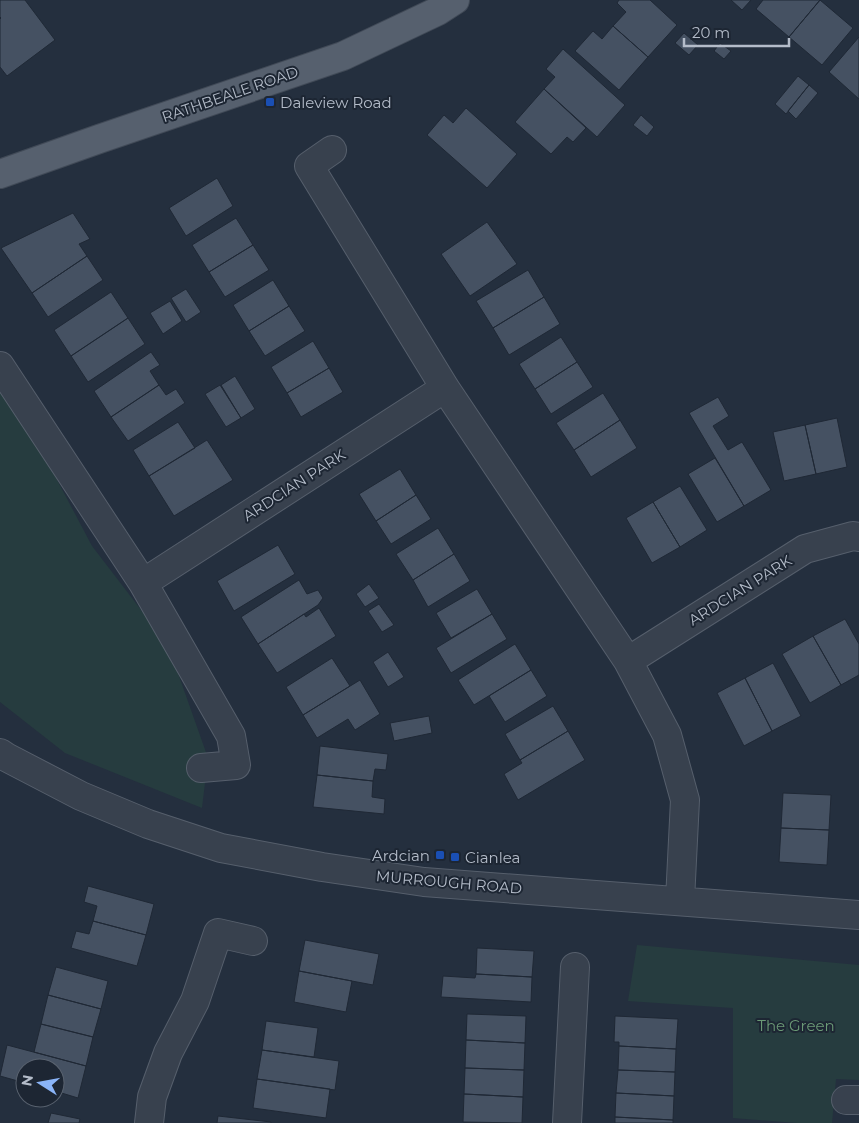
<svg xmlns="http://www.w3.org/2000/svg" width="859" height="1123" font-family="Montserrat,sans-serif">
	<rect width="100%" height="100%" fill="#242f3e"/>
	<path fill="#263c3f" d="M0,391L46,459L92,546L168,645L208,758L202,808L65,753L0,702Z
		M637,945L859,965V1080L836,1079L832,1123H797L733,1118V1008L628,1001Z"/>
	<path fill="#455162" stroke="#1f2835" d="M0,0H25L55,40L7,76L0,67V19L1,18L0,17Z
		M619,0H650L677,25L648,57L613,26L626,12L617,3Z
		M731,0H751L742,10Z
		M763,0H820L789,37L756,9Z
		M820,0L853,28L822,65L789,37Z
		M613,26L648,57L619,90L575,51L593,31L602,39Z
		M684,33L698,45L689,55L675,43Z
		M859,37V99L829,72Z
		M720,43L731,51L724,59L714,51Z
		M563,49L625,105L597,137L544,89L555,77L546,69Z
		M798,76L809,85L786,114L775,104Z
		M809,85L818,93L796,119L788,111Z
		M544,89L586,128L573,142L567,137L551,154L515,122Z
		M466,108L517,154L487,188L427,135L444,115L453,123Z
		M641,115L654,127L647,136L633,125Z
		M217,178L233,206L186,236L169,208Z
		M73,213L90,239L79,244L87,256L32,293L1,248Z
		M236,218L253,245L209,272L192,245Z
		M487,222L517,264L470,296L441,254Z
		M253,245L269,270L225,297L209,272Z
		M87,256L103,280L48,317L32,293Z
		M528,270L544,297L493,328L476,301Z
		M273,280L289,306L249,331L233,305Z
		M186,289L201,312L186,322L171,298Z
		M111,292L128,318L71,356L54,330Z
		M544,297L560,324L509,355L493,328Z
		M170,301L182,321L163,334L150,313Z
		M289,306L305,331L265,356L249,331Z
		M128,318L145,344L88,382L71,356Z
		M561,337L577,362L535,389L519,364Z
		M313,341L329,368L287,393L271,367Z
		M151,352L160,365L150,371L159,385L111,417L94,391Z
		M577,362L593,387L551,414L535,389Z
		M329,368L343,392L301,417L287,393Z
		M235,376L255,409L241,418L221,385Z
		M159,385L166,395L176,389L185,403L128,441L111,417Z
		M220,385L241,418L226,427L205,394Z
		M603,393L620,420L574,450L556,423Z
		M718,397L729,416L713,426L728,450L742,442L771,490L744,506L689,413Z
		M837,418L847,467L816,474L805,425Z
		M620,420L637,448L591,477L574,450Z
		M178,422L195,448L149,476L133,450Z
		M805,425L816,474L784,481L773,432Z
		M207,440L233,480L174,516L149,476Z
		M715,458L744,506L717,522L688,474Z
		M400,469L416,495L376,521L359,494Z
		M680,486L707,530L680,547L653,502Z
		M416,495L431,519L391,544L376,521Z
		M653,502L680,547L652,563L626,518Z
		M438,528L454,554L413,580L396,554Z
		M278,545L295,574L234,611L217,581Z
		M454,554L470,581L428,607L413,580Z
		M299,580L307,594L318,590L323,598L318,605L258,644L241,617Z
		M369,584L379,598L365,607L356,594Z
		M477,589L492,614L451,638L436,613Z
		M379,604L394,625L382,632L368,611Z
		M319,608L336,636L277,673L258,644L304,614L306,617Z
		M492,614L507,639L451,673L436,648Z
		M845,619L859,644V675L841,685L813,636Z
		M813,636L841,685L810,703L782,654Z
		M515,644L531,670L474,705L458,680Z
		M388,652L404,677L388,687L373,662Z
		M332,658L350,686L303,715L286,687Z
		M773,663L801,716L772,731L745,678Z
		M531,670L547,696L505,722L489,696Z
		M745,678L772,731L744,746L717,693Z
		M360,680L380,714L355,730L348,719L317,738L303,715Z
		M553,706L568,731L520,760L505,734Z
		M429,716L432,733L394,741L390,723Z
		M568,731L585,760L518,800L504,774L522,763L520,760Z
		M320,746L388,754L386,770L375,769L373,781L317,775Z
		M317,775L373,781L372,797L385,799L384,814L313,807Z
		M783,793L831,795L829,830L781,828Z
		M781,828L829,830L827,865L779,862Z
		M88,886L154,904L146,935L93,921L97,906L84,902Z
		M93,921L146,935L137,966L71,948L76,931L89,934Z
		M305,940L379,954L373,985L299,971Z
		M477,948L534,951L532,977L476,974Z
		M56,967L108,981L101,1009L48,995Z
		M299,971L352,981L346,1012L294,1002Z
		M476,974L532,977L531,1002L441,997L443,976L475,978Z
		M48,995L101,1009L93,1037L41,1024Z
		M467,1014L526,1016L525,1043L466,1040Z
		M615,1016L678,1019L676,1049L619,1046V1042H614Z
		M266,1021L318,1028L314,1057L262,1050Z
		M41,1024L93,1037L86,1066L34,1052Z
		M466,1040L525,1043L524,1070L465,1068Z
		M7,1045L86,1066L78,1098L55,1091V1068H25V1083L0,1076Z
		M619,1046L676,1049L675,1072L618,1070Z
		M262,1050L339,1061L335,1090L257,1079Z
		M465,1068L524,1070L523,1097L464,1094Z
		M618,1070L675,1072L674,1096L616,1093Z
		M257,1079L330,1089L326,1118L253,1108Z
		M616,1093L674,1096L673,1120L615,1117Z
		M464,1094L523,1097L522,1123L463,1122Z
		M51,1113L80,1119L79,1123H48Z
		M218,1116L271,1122V1123H217Z
		M615,1117L673,1120V1123H615Z"/>
	<g fill="none" stroke-linecap="round" stroke-linejoin="round">
		<defs>
			<path id="minor" d="M332,150L309,166L445,388L628,661L667,735L685,800L680,900
				M0,366L143,583L231,736L236,765L201,768
				M143,583L445,388
				M628,661L805,549L853,536L859,537
				M0,753L6,757L81,796L148,824L221,848L322,867L424,882L859,915
				M846,1100H859
				M149,1123L152,1097L168,1053L195,1001L218,933L253,941
				M567,1123L575,967"/>
			<path id="major" d="M0,174L99,139L343,56L438,11L455,0"/>
		</defs>
		<use href="#minor" stroke="#565f6c" stroke-width="30"/>
		<use href="#major" stroke="#414a57" stroke-width="30"/>
		<use href="#minor" stroke="#38414e" stroke-width="28"/>
		<use href="#major" stroke="#56606e" stroke-width="28"/>
	</g>
	<g fill="#1a4fb4" stroke="#1d2633" stroke-width="2">
		<rect x="265" y="97" width="10" height="10" rx="2.5"/>
		<rect x="435" y="850" width="10" height="10" rx="2.5"/>
		<rect x="450" y="852" width="10" height="10" rx="2.5"/>
	</g>
	<g text-anchor="middle" dominant-baseline="central" stroke-width="4" stroke-linejoin="round" paint-order="stroke">
		<g font-size="15" fill="#b4bcc9" stroke="#1d2633">
			<text transform="translate(230 94) rotate(-19)">RATHBEALE ROAD</text>
			<text transform="translate(294 485) rotate(-33)">ARDCIAN PARK</text>
			<text transform="translate(740 590) rotate(-32)">ARDCIAN PARK</text>
			<text transform="translate(449 882) rotate(5)">MURROUGH ROAD</text>
		</g>
		<g font-size="15" fill="#b4bcc9" stroke="#1d2633" text-anchor="start">
			<text x="280" y="102">Daleview Road</text>
			<text x="430" y="855" text-anchor="end">Ardcian</text>
			<text x="465" y="857">Cianlea</text>
		</g>
		<g font-size="15" fill="#6b9a76" stroke="#1d2633">
			<text x="796" y="1025">The Green</text>
		</g>
	</g>
	<g transform="translate(40 1083) rotate(281)"><circle r="24" fill="#1d2633" stroke="#59626f"/>
	<path d="M0-4L9 19L0 12L-9 19Z" fill="#8ab4f8"/>
	<text y="-8" font-size="14" font-weight="bold" text-anchor="middle" fill="#b4bcc9">N</text>
	</g>
	<path d="M684 38v8h105v-8" fill="none" stroke="#b4bcc9" stroke-width="2.5"/>
	<text x="692" y="38" font-size="15" fill="#b4bcc9" stroke="#1d2633" stroke-width="4" paint-order="stroke">20 m</text>
</svg>
